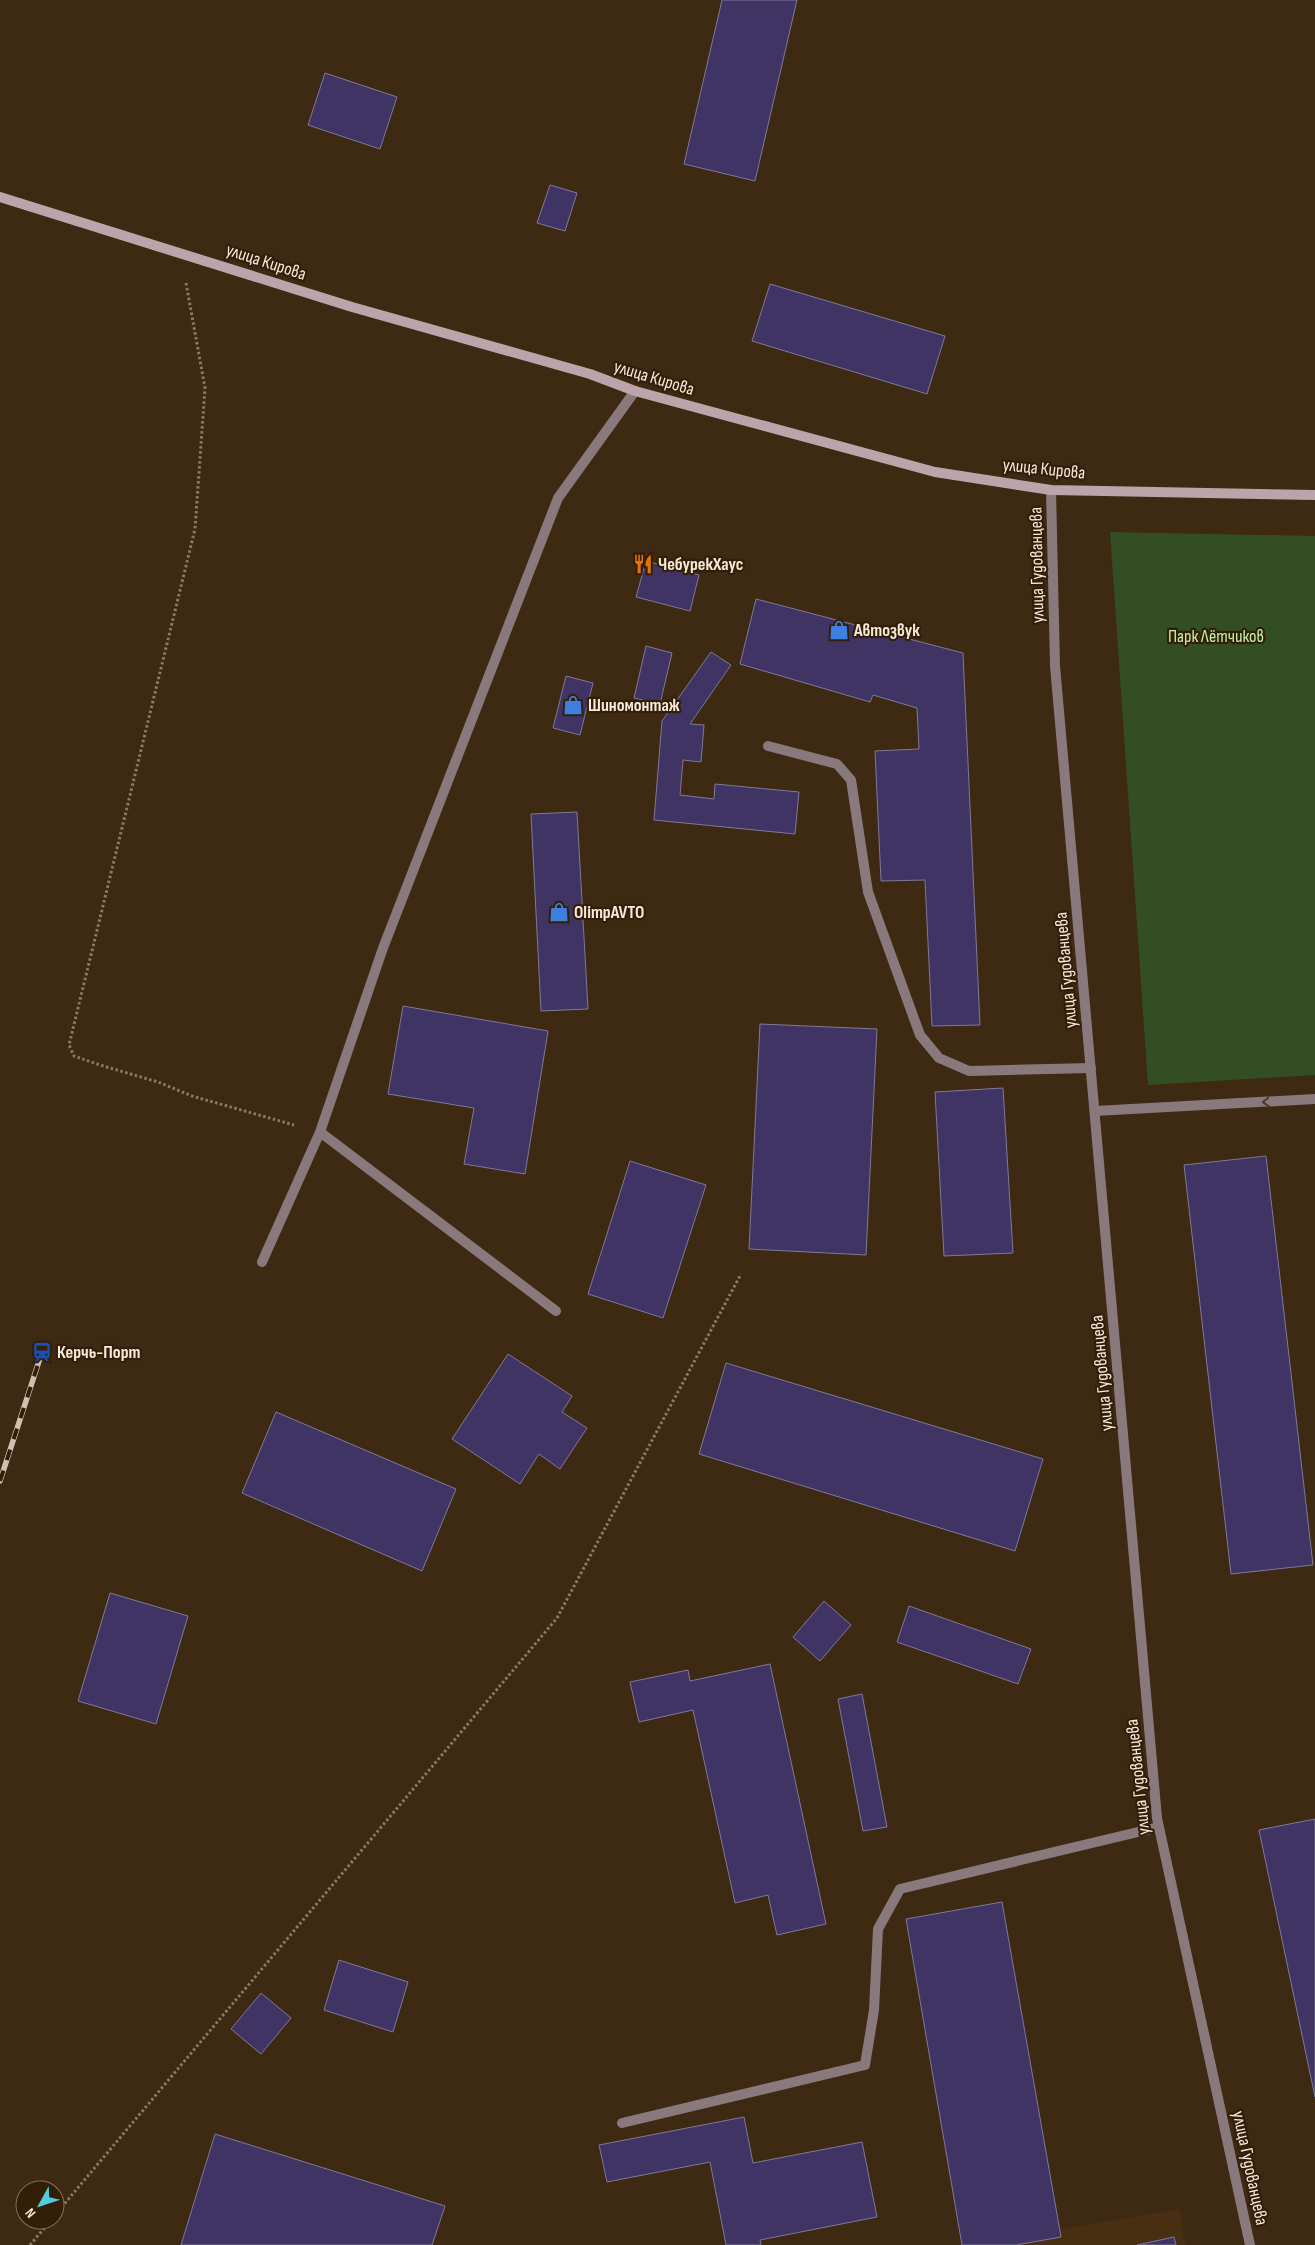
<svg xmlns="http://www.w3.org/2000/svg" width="1315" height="2245" font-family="'Sofia Sans Condensed',sans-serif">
	<rect width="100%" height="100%" fill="#3e2913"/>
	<path fill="#492f12" d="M1179,2209L1185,2245H971Z"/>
	<path fill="#334e23" d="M1110,532L1315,536V1075L1148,1085Z"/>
	<path fill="#403464" stroke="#7f7998" d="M722,0H797L755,181L684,164Z
		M325,73L397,97L380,149L308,125Z
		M550,185L577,193L565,231L537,223Z
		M770,284L945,336L927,394L752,341Z
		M646,561L699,575L690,611L636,597Z
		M756,599L963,653L980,1025L932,1026L925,880L881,881L875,751L919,749L917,708L873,695L870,702L740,664Z
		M646,646L672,653L660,704L634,698Z
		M711,652L731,665L690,724L704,725L701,762L683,760L680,795L714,799L715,784L799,792L795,834L654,820L662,721Z
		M566,676L593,683L580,735L553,728Z
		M577,812L588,1009L541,1011L531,814Z
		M403,1006L548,1031L525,1174L464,1164L474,1108L388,1094Z
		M760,1024L877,1029L866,1255L749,1249Z
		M1003,1088L1013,1253L944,1256L935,1092Z
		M1266,1156L1313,1565L1231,1574L1184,1165Z
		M630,1161L706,1185L663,1318L588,1294Z
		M508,1354L572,1396L562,1412L587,1428L560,1469L539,1454L520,1484L452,1439Z
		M726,1363L1043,1459L1015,1551L699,1454Z
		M276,1412L456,1489L422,1571L242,1493Z
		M110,1593L188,1616L156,1724L78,1701Z
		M824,1601L851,1625L820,1661L793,1637Z
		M909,1606L1031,1649L1018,1684L897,1642Z
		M770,1664L826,1924L777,1935L768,1895L735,1903L693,1710L639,1722L630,1682L688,1670L690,1681Z
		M862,1694L887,1827L863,1831L838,1699Z
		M1315,1819V2097L1259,1830Z
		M1002,1902L1061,2237L1016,2245H962L906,1919Z
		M339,1960L408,1982L393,2032L324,2010Z
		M261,1993L291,2018L261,2054L231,2029Z
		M744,2117L753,2163L862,2142L877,2217L760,2240L761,2245H726L710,2162L607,2182L599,2145Z
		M215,2134L445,2206L432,2245H181Z
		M1174,2237L1176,2245H1137Z"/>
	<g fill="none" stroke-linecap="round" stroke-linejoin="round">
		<path stroke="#8c7a68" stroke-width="3" stroke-dasharray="2.5 2.5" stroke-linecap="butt" d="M186,283L205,388L195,529L69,1045L74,1056L100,1065L158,1082L192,1096L294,1125
			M55,2215L557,1618L741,1274
			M30,2245L51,2220"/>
		<path stroke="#89797d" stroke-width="10" d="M768,746L837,764L851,780L868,892L920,1035L939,1058L969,1071L1091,1068
			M1095,1111L1315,1099
			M320,1132L556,1311
			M262,1262L320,1132L383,948L558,498L635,391"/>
		<path stroke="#89797d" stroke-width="10" d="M1051,490L1055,666L1157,1818L1250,2245
			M622,2123L865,2065L874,2010L878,1929L900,1889L1159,1827"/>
		<path stroke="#bda3aa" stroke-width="10" d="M0,197L352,307L590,374L635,391L935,472L1051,490L1315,495"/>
		<defs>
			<path id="rail" d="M0,1481L42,1352"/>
		</defs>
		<use href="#rail" stroke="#cfc0b1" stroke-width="5.5"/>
		<use href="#rail" stroke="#331f08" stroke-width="4" stroke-dasharray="11" stroke-linecap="butt"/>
	</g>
	<defs><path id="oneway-chevron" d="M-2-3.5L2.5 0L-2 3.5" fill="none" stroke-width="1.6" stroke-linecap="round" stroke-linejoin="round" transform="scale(1.25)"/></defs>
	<use stroke="#4d3a2b" href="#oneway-chevron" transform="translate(1266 1102) rotate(177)"/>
	<defs>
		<symbol id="restaurant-bare" viewBox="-9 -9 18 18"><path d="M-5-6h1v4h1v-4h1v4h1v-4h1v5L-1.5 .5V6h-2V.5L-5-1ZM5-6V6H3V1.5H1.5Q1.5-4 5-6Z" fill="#e8710a" stroke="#331f08" stroke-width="2.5" paint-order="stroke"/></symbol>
		<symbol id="shop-bare" viewBox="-9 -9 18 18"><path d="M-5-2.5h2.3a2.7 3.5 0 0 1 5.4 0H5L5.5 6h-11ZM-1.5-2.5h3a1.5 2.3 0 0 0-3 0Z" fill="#3f7fe0" stroke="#331f08" stroke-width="2.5" paint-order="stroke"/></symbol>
		<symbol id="station-bare" viewBox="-9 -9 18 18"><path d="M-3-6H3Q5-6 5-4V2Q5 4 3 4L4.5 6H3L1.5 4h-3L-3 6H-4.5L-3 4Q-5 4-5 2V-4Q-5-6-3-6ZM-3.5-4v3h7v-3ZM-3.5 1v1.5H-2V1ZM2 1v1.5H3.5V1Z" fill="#1a4fb4" stroke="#331f08" stroke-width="2.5" paint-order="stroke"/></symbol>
	</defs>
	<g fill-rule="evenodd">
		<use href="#restaurant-bare" x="629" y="550" width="28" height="28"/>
		<use href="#shop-bare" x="825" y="616" width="28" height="28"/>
		<use href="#shop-bare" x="559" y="691" width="28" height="28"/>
		<use href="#shop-bare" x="545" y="898" width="28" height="28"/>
		<use href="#station-bare" x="28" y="1338" width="28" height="28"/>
	</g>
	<g text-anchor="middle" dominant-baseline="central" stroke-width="4.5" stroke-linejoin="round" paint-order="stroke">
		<g font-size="18" fill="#f7e9dc" stroke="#331f08">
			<text transform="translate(266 262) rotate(18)">улица Кирова</text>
			<text transform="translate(654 378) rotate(17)">улица Кирова</text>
			<text transform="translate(1044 469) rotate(6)">улица Кирова</text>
			<text transform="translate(1037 565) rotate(-91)">улица Гудованцева</text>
			<text transform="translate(1066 970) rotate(-95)">улица Гудованцева</text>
			<text transform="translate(1102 1373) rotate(-95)">улица Гудованцева</text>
			<text transform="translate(1138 1777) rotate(-96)">улица Гудованцева</text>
			<text transform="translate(1250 2168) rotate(78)">улица Гудованцева</text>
		</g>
		<g font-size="18" font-weight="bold" fill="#f7e9dc" stroke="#331f08" text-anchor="start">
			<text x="658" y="564">ЧебурекХаус</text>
			<text x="854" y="630">Автозвук</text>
			<text x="588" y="705">Шиномонтаж</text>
			<text x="574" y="912">OlimpAVTO</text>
			<text x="57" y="1352">Керчь-Порт</text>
		</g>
		<g font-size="18" fill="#c2f2a7" stroke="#331f08">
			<text x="1216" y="636">Парк Лётчиков</text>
		</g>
	</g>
	<g transform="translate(40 2205) rotate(230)"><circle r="24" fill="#331f08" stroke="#81705d"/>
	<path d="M0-4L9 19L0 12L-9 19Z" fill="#53cbdc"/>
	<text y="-8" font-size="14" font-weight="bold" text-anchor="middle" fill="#f7e9dc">N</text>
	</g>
</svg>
